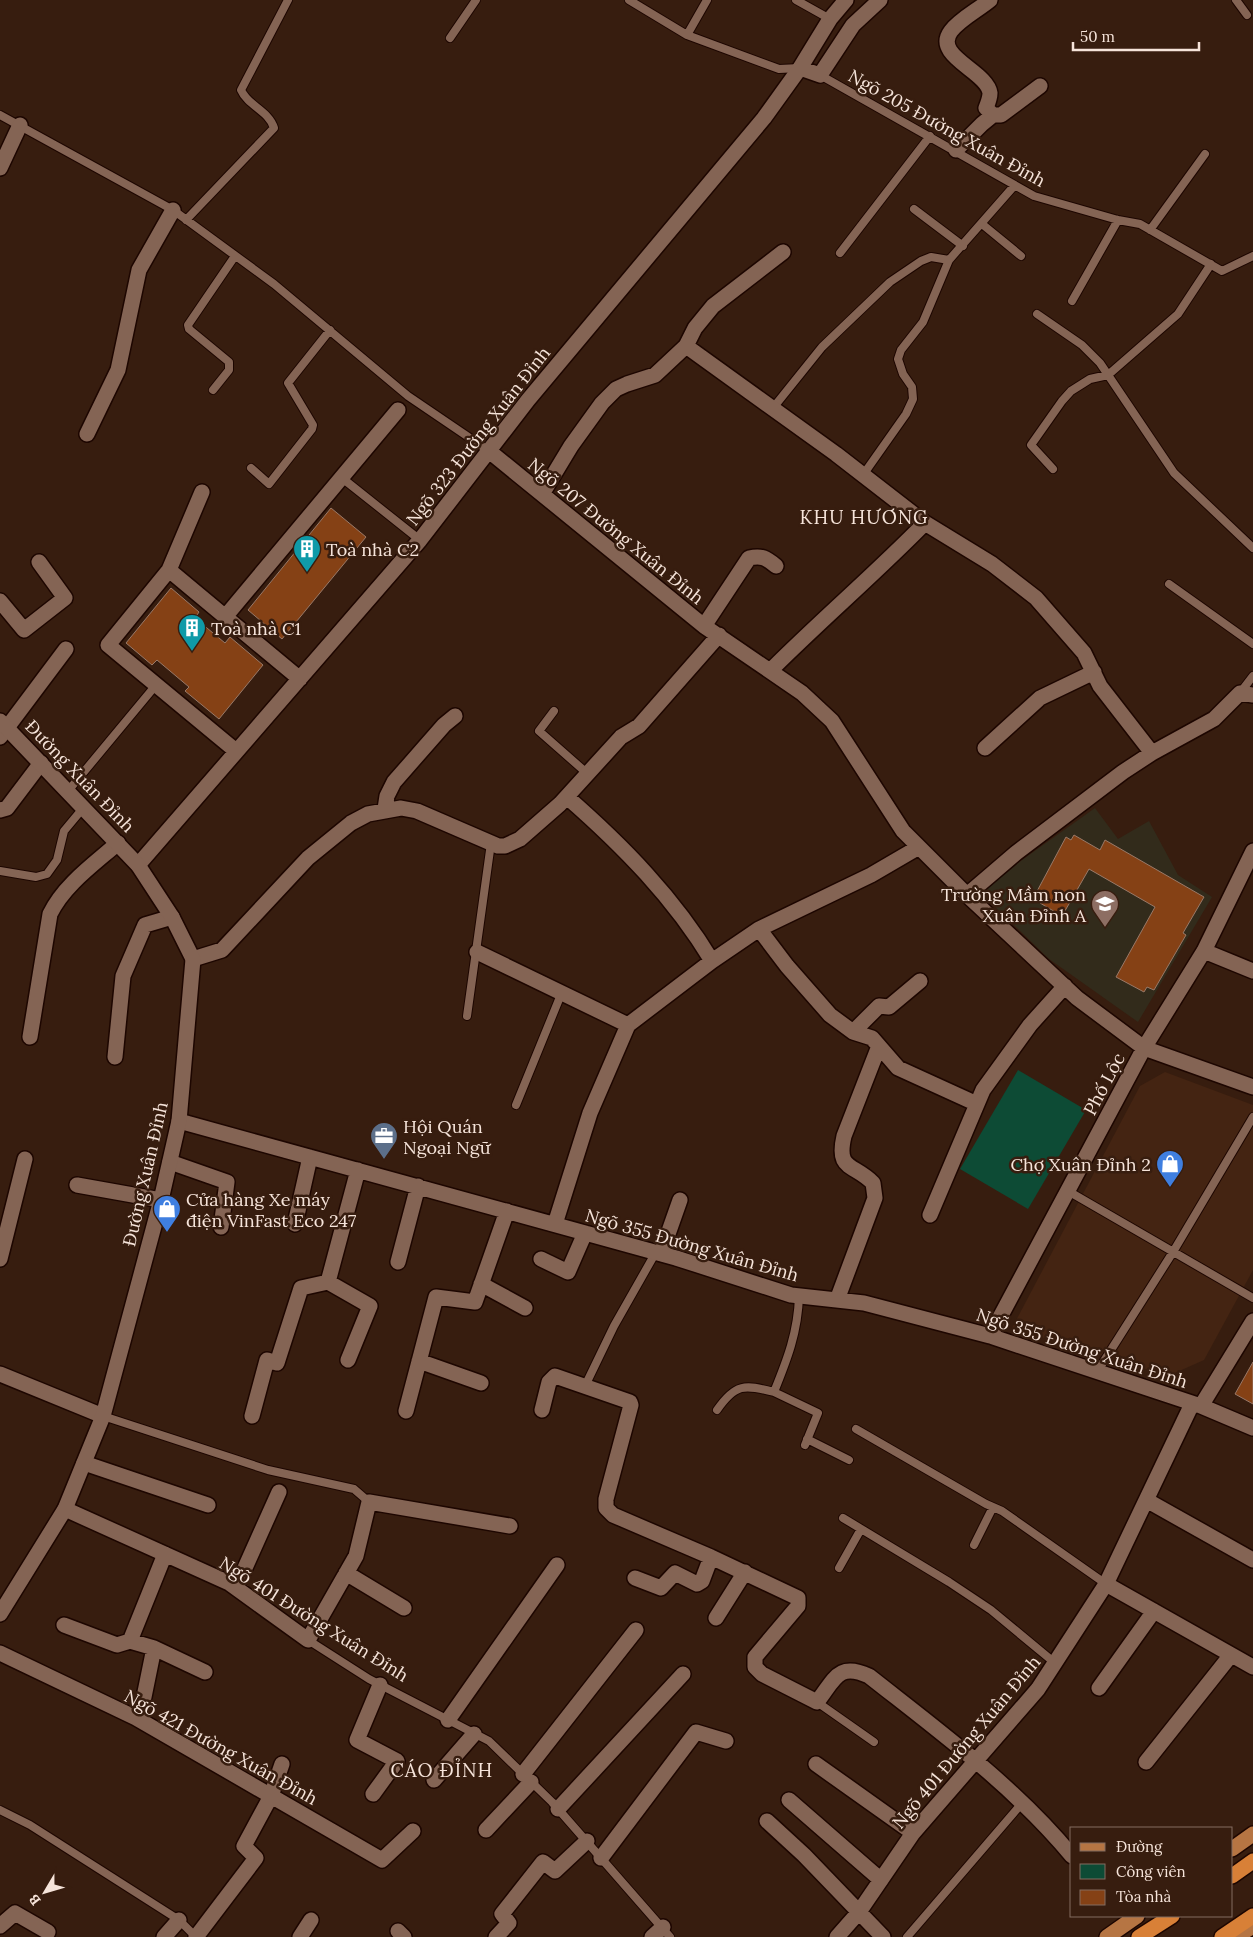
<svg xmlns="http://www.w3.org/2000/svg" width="1253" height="1937" font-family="Lora,serif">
	<rect width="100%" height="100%" fill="#371d0f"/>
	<path fill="#442412" d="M1165,1072L1253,1105V1270L1204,1360L1168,1376L1012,1328L1140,1086Z"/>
	<path fill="#322b1b" d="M1095,808L1118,839L1149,821L1178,875L1212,897L1138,1022L1049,959L981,893L1022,860Z"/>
	<path fill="#0d4b35" d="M1018,1070L1086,1110L1028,1209L960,1169Z"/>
	<path fill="#854115" stroke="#997968" d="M331,508L366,537L282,639L248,610Z
		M171,588L199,612L195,618L225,643L230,637L263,665L219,719L185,691L189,687L157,660L152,665L126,643Z
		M1074,835L1100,850L1105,840L1204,897L1183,933L1186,935L1154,990L1147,987L1144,992L1116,977L1155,907L1089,869L1062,916L1040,903L1042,898L1035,895L1066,837L1071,840Z
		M1253,1362V1404L1235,1394Z"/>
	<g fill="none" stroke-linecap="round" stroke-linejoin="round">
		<defs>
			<path id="lane" d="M629,0L687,35L779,69L800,68
				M796,0L830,19
				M1236,0L1247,15
				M687,35L707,0
				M450,38L476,0
				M820,75L1034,196L1118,220L1140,224L1222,271L1253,256
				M0,115L173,210L274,284L408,396L489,451
				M914,209L963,246
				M186,220L274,128C269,111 248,106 241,90L288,0
				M982,224L1021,256
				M1150,230L1205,154
				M840,253L930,136
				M1072,301L1118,220
				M1037,314L1082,345L1100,363L1174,473L1253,548
				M213,390L229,370V362L189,329L188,325L235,256
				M773,408L822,347L890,282L921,261L931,257L949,260
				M251,468L269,484L312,429L313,425L288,383L330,330
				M1053,469L1031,445L1062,401L1071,391L1090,379L1108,375L1178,314L1211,264
				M863,475L906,414L913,399L912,387L903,374L898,359L901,350L923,322L949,260L1014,186
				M342,478L420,540
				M1169,584L1253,644
				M1240,693L1253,676
				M554,711L539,731L589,775
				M68,791L156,685
				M0,871L36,877L47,874L57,860L64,831L84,807
				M467,1016L491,843
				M516,1105L562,992
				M1068,1191L1253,1298
				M1097,1372L1173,1252L1253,1117
				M585,1386L614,1326L656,1252
				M774,1392L818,1413L805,1445
				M717,1410C735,1384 744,1384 774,1392C787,1360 798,1332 799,1296
				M103,1416L268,1470L354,1489L369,1502
				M856,1429L986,1504L1002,1511L1106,1584
				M807,1439L849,1460
				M843,1518L949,1582L991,1610L1055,1663
				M974,1545L993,1507
				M839,1568L861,1529
				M308,1640L369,1679L489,1741L552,1802L670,1937
				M817,1702L874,1742
				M0,1810L30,1825L179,1920L196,1937
				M907,1937L1023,1802"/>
			<path id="street" d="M990,0C978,10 960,19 951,31C932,56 987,71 990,93C990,98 988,103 986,108L993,115H1001L1040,86
				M800,68L830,19L846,0
				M956,150L982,124L993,115
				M0,168L20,125
				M686,346L836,454L925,523L992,564L1036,598L1084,653L1100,686L1152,753
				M87,434L118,370L139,270L173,210
				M489,451L704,626L802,693L832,721L903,831L967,895L1077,998L1144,1048L1253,1087
				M202,492L169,570L108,645L236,751
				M542,494L571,446L602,403L616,389L627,384L655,375L686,346L695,328L713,306L783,252
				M169,570L300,679
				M0,601L24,630L65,598L39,562
				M225,617L398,410
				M704,626L749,558C762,555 766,558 776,566
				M771,670C821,620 875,574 925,523
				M0,737L66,649
				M985,748L1040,698L1094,672
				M567,797C623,846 674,898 712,961
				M385,809L387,796L394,782L444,725L455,716
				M0,810L7,808L41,763
				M138,865L420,540L528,400L764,118L800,68L820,75L853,25L880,0
				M967,895L1016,853L1123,772L1152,753L1214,719L1240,693L1253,695
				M759,929L787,966L830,1015L853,1032L872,1038L898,1068L977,1104
				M1204,951L1253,971
				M477,952L628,1025
				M193,959L222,950L308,858L351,823L368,814L401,808L417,811L498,846H505L520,839L560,804L621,737L639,726L719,635
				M853,1032L879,1006L889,1007L920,981
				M30,1037L50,914C64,885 94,864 118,843
				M115,1057L123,976L145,925L172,917
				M179,1121L676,1258L791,1295L864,1303L990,1336L1201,1406L1253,1321
				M170,1162L227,1182L221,1227
				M77,1185L161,1200
				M930,1215L983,1090L1030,1025L1065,986
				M295,1224L310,1157
				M555,1224L590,1113L628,1025L712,961L759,929L871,875L919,847
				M661,1254L680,1200
				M0,1259L25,1159
				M541,1259L568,1272L585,1233
				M398,1262L418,1186
				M328,1282L358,1170
				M481,1284L525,1308
				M837,1300L875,1198L873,1183C853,1163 836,1171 844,1136L879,1046
				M990,1336L1144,1048L1204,951L1253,851
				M419,1361L481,1383
				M0,1374L103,1416
				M1201,1406L1253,1428
				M542,1410L549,1382L555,1376L630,1402L631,1405L606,1499V1508L613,1515L711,1557L798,1598V1606L755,1657V1667L762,1674L817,1702C835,1679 838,1662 869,1676C940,1732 1014,1786 1072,1856
				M406,1411L436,1297L475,1302L507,1211
				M252,1416L267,1360L277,1363L301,1288L328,1282L370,1306L348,1360
				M84,1463L208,1505
				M1148,1501L1253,1560
				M65,1509L229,1583L308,1640L356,1556L369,1502L510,1526
				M346,1573L404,1608
				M635,1578L661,1588L675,1573L697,1584L702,1581L711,1557
				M1106,1584L1253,1667
				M236,1588L279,1492
				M716,1618L745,1572
				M64,1625L117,1645L130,1641L154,1648L205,1672
				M130,1641L165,1554
				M0,1653L136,1718L382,1860L413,1831
				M1099,1688L1154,1611
				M136,1718L144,1697L154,1648
				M448,1720L557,1565
				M1146,1762L1231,1655
				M816,1764L913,1833
				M523,1774L636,1630
				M434,1780L474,1734
				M373,1794L397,1761L357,1740L380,1685
				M789,1800L881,1880
				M558,1809L683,1674
				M767,1821L804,1855L883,1937
				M486,1830L531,1782
				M601,1858L696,1732L726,1741
				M0,1926L15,1913L48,1932
				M398,1931L404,1937
				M164,1937L179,1920
				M196,1937L256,1858L244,1846L271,1796L282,1764
				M300,1937L311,1920
				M496,1937L509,1923L502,1914L543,1862L555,1871L587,1841
				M652,1937L663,1927
				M837,1937L859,1912L913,1833L1038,1689L1106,1584L1192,1404"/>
			<path id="secondary" d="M0,721L138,865L172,917L193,959L179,1121L161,1200L103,1416L65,1509L0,1614"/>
			<path id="primary" d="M1232,1849L1253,1834
				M1107,1937L1137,1916
				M1236,1937L1253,1926"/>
			<path id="highway" d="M1232,1876L1253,1861
				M1139,1937L1172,1916
				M1222,1937L1253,1916"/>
		</defs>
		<use href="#lane" stroke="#1d0600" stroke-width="10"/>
		<use href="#street" stroke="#1d0600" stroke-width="18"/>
		<use href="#secondary" stroke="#1d0600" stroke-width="18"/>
		<use href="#primary" stroke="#1d0600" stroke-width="18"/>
		<use href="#highway" stroke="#1d0600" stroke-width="18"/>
		<use href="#lane" stroke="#846454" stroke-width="8"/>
		<use href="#street" stroke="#846454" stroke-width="15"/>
		<use href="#secondary" stroke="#846454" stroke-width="15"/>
		<use href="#primary" stroke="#b67543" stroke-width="15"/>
		<use href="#highway" stroke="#d88037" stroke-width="15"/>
	</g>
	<defs>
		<symbol id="building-pin" viewBox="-11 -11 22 30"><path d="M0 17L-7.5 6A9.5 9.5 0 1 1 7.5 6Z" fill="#0f9aa8" stroke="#371d0f"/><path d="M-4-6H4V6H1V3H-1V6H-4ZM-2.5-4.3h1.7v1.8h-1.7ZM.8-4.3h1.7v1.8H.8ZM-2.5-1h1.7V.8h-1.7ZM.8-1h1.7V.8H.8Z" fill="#fff"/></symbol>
		<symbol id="school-pin" viewBox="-11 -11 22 30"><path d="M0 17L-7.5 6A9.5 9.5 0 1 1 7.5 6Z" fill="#8d6e63" stroke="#371d0f"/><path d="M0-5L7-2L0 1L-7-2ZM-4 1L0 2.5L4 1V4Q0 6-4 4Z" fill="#fff"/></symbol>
		<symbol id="office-pin" viewBox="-11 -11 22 30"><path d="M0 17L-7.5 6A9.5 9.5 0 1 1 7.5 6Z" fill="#5c6f8a" stroke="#371d0f"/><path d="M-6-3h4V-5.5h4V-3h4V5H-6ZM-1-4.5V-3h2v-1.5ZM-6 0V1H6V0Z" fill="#fff"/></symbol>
		<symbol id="shop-pin" viewBox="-11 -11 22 30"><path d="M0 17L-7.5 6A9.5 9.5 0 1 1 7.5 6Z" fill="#3f7fe0" stroke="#371d0f"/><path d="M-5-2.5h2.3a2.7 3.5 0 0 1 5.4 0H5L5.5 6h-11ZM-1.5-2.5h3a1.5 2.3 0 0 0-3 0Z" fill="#fff"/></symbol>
	</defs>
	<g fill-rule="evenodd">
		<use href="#building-pin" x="291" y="533" width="32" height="43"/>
		<use href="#building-pin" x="176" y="612" width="32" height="43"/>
		<use href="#school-pin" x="1089" y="888" width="32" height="43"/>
		<use href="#office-pin" x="368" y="1120" width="32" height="43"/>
		<use href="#shop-pin" x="1154" y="1148" width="32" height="43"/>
		<use href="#shop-pin" x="151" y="1193" width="32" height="43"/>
	</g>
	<g text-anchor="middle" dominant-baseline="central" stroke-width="5" stroke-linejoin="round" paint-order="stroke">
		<g font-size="18" fill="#f6e4da" stroke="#371d0f">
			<text transform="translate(947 128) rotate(29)">Ngõ 205 Đường Xuân Đỉnh</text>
			<text transform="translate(478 436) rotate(-52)">Ngõ 323 Đường Xuân Đỉnh</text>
			<text transform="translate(616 531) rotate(39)">Ngõ 207 Đường Xuân Đỉnh</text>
			<text transform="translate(80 776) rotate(46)">Đường Xuân Đỉnh</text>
			<text transform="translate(1104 1084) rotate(-62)">Phố Lộc</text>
			<text transform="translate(145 1174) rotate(-77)">Đường Xuân Đỉnh</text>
			<text transform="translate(692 1245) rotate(16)">Ngõ 355 Đường Xuân Đỉnh</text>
			<text transform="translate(1082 1348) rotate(18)">Ngõ 355 Đường Xuân Đỉnh</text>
			<text transform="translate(314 1619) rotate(32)">Ngõ 401 Đường Xuân Đỉnh</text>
			<text transform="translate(966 1742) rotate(-50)">Ngõ 401 Đường Xuân Đỉnh</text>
			<text transform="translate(221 1747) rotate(29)">Ngõ 421 Đường Xuân Đỉnh</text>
		</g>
		<g font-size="18" fill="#f6e4da" stroke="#371d0f" text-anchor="start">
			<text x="326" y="549">Toà nhà C2</text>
			<text x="211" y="628">Toà nhà C1</text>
			<text x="1086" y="894" text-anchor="end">Trường Mầm non<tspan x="1086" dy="21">Xuân Đỉnh A</tspan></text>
			<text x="403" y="1126">Hội Quán<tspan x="403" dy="21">Ngoại Ngữ</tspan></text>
			<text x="1151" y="1164" text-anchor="end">Chợ Xuân Đỉnh 2</text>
			<text x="186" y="1199">Cửa hàng Xe máy<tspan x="186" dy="21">điện VinFast Eco 247</tspan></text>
		</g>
		<g font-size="19" letter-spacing="1" fill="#f6e4da" stroke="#371d0f">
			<text x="864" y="517">KHU HƯƠNG</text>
			<text x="442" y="1770">CÁO ĐỈNH</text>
		</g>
	</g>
	<rect x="1070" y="1827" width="162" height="90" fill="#371d0f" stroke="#836d60"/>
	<rect x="1080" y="1843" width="25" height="8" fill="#b67543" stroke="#836d60"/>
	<text x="1116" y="1852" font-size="15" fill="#f6e4da">Đường</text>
	<rect x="1080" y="1864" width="25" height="15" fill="#0d4b35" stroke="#836d60"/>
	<text x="1116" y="1877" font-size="15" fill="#f6e4da">Công viên</text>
	<rect x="1080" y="1890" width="25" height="15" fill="#854115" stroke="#836d60"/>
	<text x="1116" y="1902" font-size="15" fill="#f6e4da">Tòa nhà</text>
	<g transform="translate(45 1892) rotate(232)" stroke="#371d0f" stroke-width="4" paint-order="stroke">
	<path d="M0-4L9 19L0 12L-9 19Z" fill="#f6e4da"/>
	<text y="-8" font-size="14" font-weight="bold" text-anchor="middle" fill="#f6e4da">B</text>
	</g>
	<path d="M1073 42v8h126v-8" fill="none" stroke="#f6e4da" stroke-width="2.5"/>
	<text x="1080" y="42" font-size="15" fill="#f6e4da" stroke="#371d0f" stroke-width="4" paint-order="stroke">50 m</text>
</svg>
